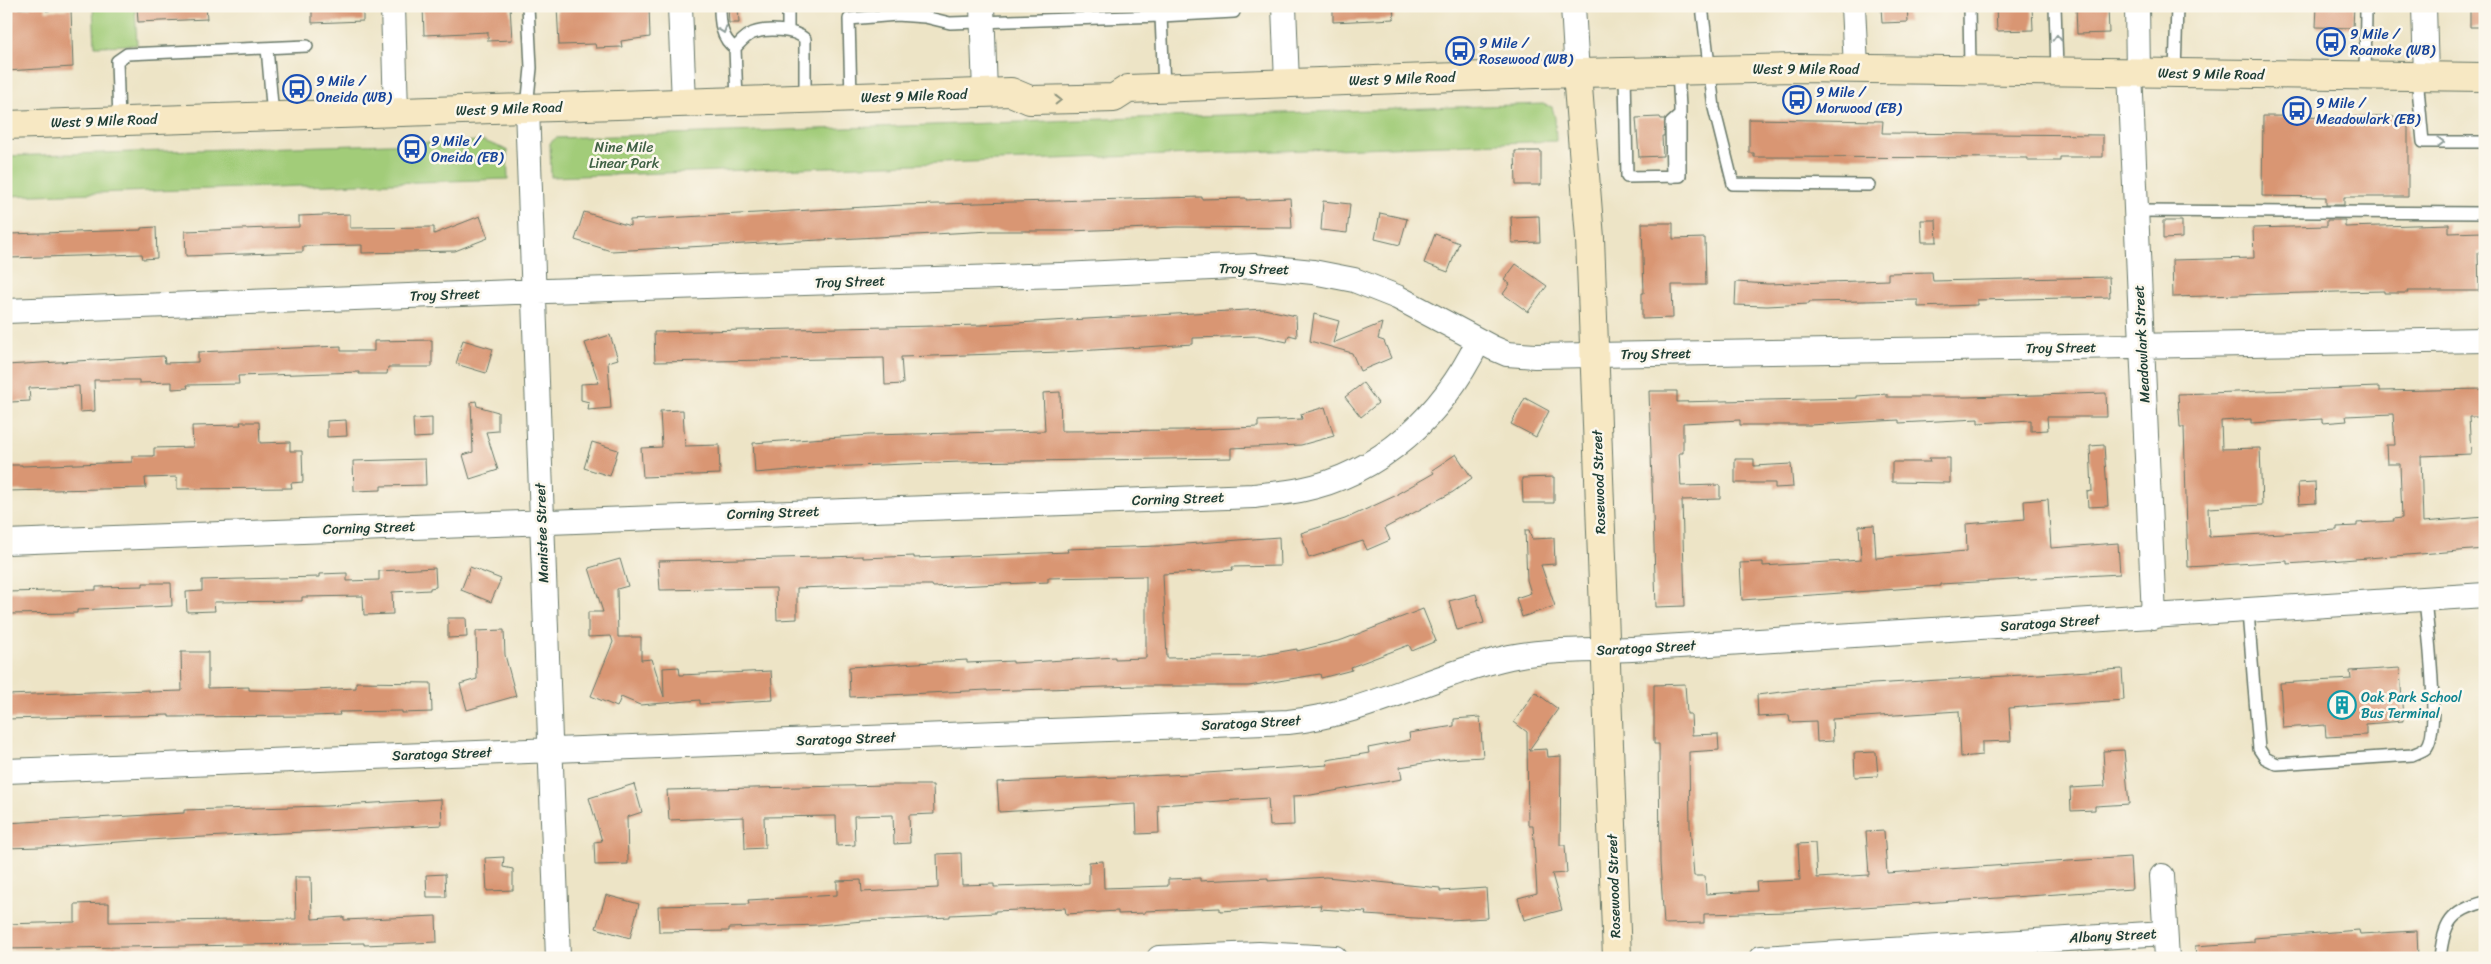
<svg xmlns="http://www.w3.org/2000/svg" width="2491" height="964" font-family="Sriracha,sans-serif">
	<rect width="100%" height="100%" fill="#fbf7ec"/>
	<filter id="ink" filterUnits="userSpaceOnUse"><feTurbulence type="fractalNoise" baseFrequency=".02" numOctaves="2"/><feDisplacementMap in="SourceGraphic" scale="10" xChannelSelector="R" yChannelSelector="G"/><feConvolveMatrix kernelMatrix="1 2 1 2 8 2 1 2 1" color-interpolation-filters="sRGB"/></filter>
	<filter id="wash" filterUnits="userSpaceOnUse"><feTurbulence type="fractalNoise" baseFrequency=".0096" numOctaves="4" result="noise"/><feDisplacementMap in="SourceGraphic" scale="20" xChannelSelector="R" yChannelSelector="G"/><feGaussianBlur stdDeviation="1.12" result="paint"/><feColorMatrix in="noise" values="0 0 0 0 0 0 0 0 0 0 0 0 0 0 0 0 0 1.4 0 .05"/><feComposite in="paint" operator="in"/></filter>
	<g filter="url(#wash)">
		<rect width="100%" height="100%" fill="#ede4c6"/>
		<path fill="#a2cc79" stroke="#608456" d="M93,6H135L137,45L95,46Z
			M1543,104L1552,107L1555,118L1556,141L551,177L550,143L556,138Z
			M484,141L507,150L508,179L6,196V156Z"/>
		<g id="blocks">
			<path fill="#d99673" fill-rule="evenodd" d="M30,6H45L46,11L71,9L73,67L6,71V9L30,8Z
				M137,6H206L207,19L138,22Z
				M312,6H363V21L312,23Z
				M423,6H510L512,40L488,41V32L424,35Z
				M557,6H649L650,37L621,41L622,47L596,48L595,44L559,45Z
				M728,6H738L739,23H729Z
				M1333,6H1393L1394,19L1333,22Z
				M1881,6H1907L1908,22L1882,23Z
				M1996,6H2032L2033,30L1997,31Z
				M2076,6H2108L2109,33L2077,34Z
				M2317,6H2354L2353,28L2316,27Z
				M2470,6H2485V27H2470Z
				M2263,116L2408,117V197H2344V205H2326V197L2262,196Z
				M1660,117L1661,119H1665L1664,136H1662L1663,156L1639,157L1636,118Z
				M1749,119L1883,121L1882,133L2103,135V157H2060V161H2028V158L1754,157V153H1749Z
				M1515,151H1541V185H1516Z
				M1202,197V199L1246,198V200L1290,198L1292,228L1177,227L1069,231H991L611,251L575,240L584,212L630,226V220L902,205Z
				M1323,201L1350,204L1347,233L1321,230Z
				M1380,213L1407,219L1400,245L1375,239Z
				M350,214V228L434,227V234L480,216L488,238L455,251L362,253V245L303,246V252L186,256L185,231L299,227V216Z
				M1539,216L1540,242L1512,243L1511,217Z
				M1921,220H1936L1937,242H1922Z
				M2327,220H2345V227L2449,224V233L2483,232L2484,252H2478L2479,291H2407L2408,293H2384V291L2337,292L2173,297L2172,260L2254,258L2253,228L2327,226Z
				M2163,221H2182V238L2163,239Z
				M1642,223H1673V239L1705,238L1706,285H1672L1673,318L1642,319V293H1644Z
				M156,227L157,258L143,259L142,254L10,258L9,234L141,230V228Z
				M1435,234L1459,243L1448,272L1424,263Z
				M1516,264L1547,286L1528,312L1503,294L1510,284L1504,280Z
				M1932,272L1933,281L2109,277L2110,297L1977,300V305L1918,307V300L1809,302V304L1767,306L1735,305L1736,282L1768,284L1888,280V273Z
				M1264,309L1296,316L1297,337L1289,335L1287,342L1259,336L1193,338V344L1061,352L901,357L903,384L885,385L884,358L655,362L654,332L981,325Z
				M1314,314L1339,321L1333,343L1382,323L1378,339L1384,341L1391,358L1360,371L1352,353L1310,341Z
				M610,335L618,359L608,362L611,408L588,410L589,402L581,400V384L599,383L585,343Z
				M432,340V367H388L387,374H359V372L238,376L239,384L187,385L188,388L172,389V382L139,383V380H94L95,411L80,412L79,386L29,388L30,401L11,402L10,391H6V365L164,356L165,363L198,362V352L341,346V351H374V341Z
				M463,340L493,349L486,373L456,364Z
				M1363,383L1378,403L1361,417L1345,397Z
				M2379,387V391L2485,389V417H2469L2471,454L2421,456L2423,522L2485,517V549L2316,562L2287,564V561L2188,567L2184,427H2180L2178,394ZM2393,414L2395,445H2386L2387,464H2400L2402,518L2393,519L2394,521L2357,523V526L2337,527V530L2209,537L2208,508L2262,505L2260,448L2222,449L2221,421L2251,419V423L2322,419V423L2347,421L2346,416Z
				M1649,391H1677V402L1857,398V396L1887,394V397H1967L2106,393L2107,417H2047L2048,430L2031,431V420L1978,423V419L1899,423V420L1810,425H1740V420L1683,423V453H1679L1681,486L1720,485V499L1682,500L1685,606L1656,607Z
				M1060,392L1061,431L1187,430L1258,427V421L1302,419L1301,414L1325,407L1334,436L1301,445L1231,448V458L961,462L827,467L755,473L753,443L869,435L1045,431L1043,393Z
				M1525,398L1549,411L1536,437L1511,424Z
				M476,401L477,406L498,412V431L486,432L498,470L470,479L463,455L473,452L471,402Z
				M683,410L685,446L719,445L720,474L643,477L641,448L662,447L660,411Z
				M432,418V437L414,438L413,419Z
				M346,420L347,436L327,437V421Z
				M240,422H259L260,443L290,442V451H302L303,482L291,483L292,488L177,489V477L145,478L146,488L6,491V465H22V466L132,462V456H154V448L193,447L192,426L241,425Z
				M592,442L618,450L610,476L584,468Z
				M2104,445L2108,506L2088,507L2087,492L2092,491L2090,446Z
				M1456,454L1472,478L1453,492L1385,528L1390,540L1367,550L1363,541L1309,558L1301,533L1345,519L1397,495V494L1434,473L1432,470Z
				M1929,458H1950V483L1892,482V462H1930Z
				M425,459L426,485L381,486V490L354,491L353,461Z
				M1735,459H1754V466L1791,464L1793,487L1775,488V483H1735Z
				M1554,477V503H1523L1522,478Z
				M2315,482L2316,503L2299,504L2298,483Z
				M2048,499L2051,548L2118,543L2120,574L1940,584V586L1742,600L1740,563L1763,562V566L1861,560L1859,526L1874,525L1876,558L1967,551L1966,524L2025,519L2024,501Z
				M1525,530H1529L1532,539L1554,538L1555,564L1541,565L1555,606L1522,617L1516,598L1531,593L1527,580Z
				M1279,537L1280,566L1232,567L1233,570L1163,574L1167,658L1257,656L1297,649V651L1342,640L1423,609L1436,641L1412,651L1409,645L1351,667L1352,670L1321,678L1320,674L1249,686H1136L987,691V690L850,697L849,667L967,660V663L1013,661V663L1115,657V659L1146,658V576L1048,578V582L933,587L932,585H889L797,588V619L777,620L776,588L660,590L658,561L863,556V558L914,556V558L1068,552L1067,549L1159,546Z
				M620,559L628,586L617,589L618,637H641V660L652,659L664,697L663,668L679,667L680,675L771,671L773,700L700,704V700L640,705L621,697L617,707L591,696L613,642L611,636L588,637V612H603L589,568Z
				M470,567L501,579L491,602L461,590Z
				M435,568L436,587L430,588V590L392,592L393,614L364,615L363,596L302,597V601L214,602L215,611L187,612L186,592L202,591V580L319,577V574L347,573V581L379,580V571Z
				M143,583H171L172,606L77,610V613L6,614V592L96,590V587L143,586Z
				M1476,594L1484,623L1457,630L1449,601Z
				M448,618H466L467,637L448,638Z
				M504,630L505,655L516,696L467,710L460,684L477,679L476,631Z
				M181,652H208V688L249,687V690L294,691L356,688V682L431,683L432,712L402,713V711L339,712L340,715L312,716L169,717V715L6,719V695L149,690V692L182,691Z
				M2400,668L2403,721L2366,724V735L2326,737L2325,725L2283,728L2280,683L2351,679L2350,671Z
				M2122,669L2124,700L2009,708L2011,741L1982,742V755L1961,757L1959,711L1832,719L1833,741L1817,742L1816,721L1790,722L1789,715L1758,717L1757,695L1823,687Z
				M1685,684L1687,714H1691L1692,735L1718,734L1719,750L1689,752L1690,826L1694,876H1705L1706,894L1757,891L1756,882L1800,880L1798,844L1815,843L1817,878L1869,875L1866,832L1884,831L1887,873L2130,857L2132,889L1789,912L1704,914V923L1664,924L1660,863L1659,744H1654V685Z
				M1535,692L1558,709L1529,750L1547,749L1548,757L1561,756L1560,845H1565L1567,873L1552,874L1562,910L1524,920L1518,898L1537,893L1533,825H1528L1527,732L1514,722Z
				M1480,717L1483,757L1447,759L1400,767L1402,779L1311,795L1293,796L1294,825L1270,826L1268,798L1158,805L1159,833L1137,834L1136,804L999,812L997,782L1191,774L1328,765L1327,760L1369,753L1368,748L1410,740L1409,733L1454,726V719Z
				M2124,750L2129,804L2095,806V810L2071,811L2070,788L2105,786L2103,751Z
				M1876,752L1878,776L1855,777L1854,753Z
				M634,784L642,812L627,817L628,864L595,865L594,842L602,841L589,798Z
				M887,785H933L934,814L909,815L910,843L894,844L893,815L854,816L855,845L837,846L836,816L764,817L765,848L745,849L744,817L669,820L667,790Z
				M441,799L442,825L165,839L73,845V846L6,848V823L184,813V810L326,806Z
				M961,853L962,885L994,884V887L1089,884V862L1103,861L1104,888L1168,886V879L1200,878V881L1268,878V881L1326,877L1440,888V891L1486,888L1488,918L1449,920L1365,915L1366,912L1320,909L1321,905L1220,911V908L1145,911V913L1118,914V911L1066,914L1065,908L995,911V913L950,915V917L863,921L818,925L729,928V931L659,932L658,906L749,904L748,900L837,895V881L861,880L862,892L938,888L937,854Z
				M504,857L503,867L513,869V890L487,891L485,858Z
				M445,874L446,897H427L426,875Z
				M295,877H311L312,919L344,917V920L436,916L437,942L364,945V943L6,949V924L75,922V904L109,903V922L296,919Z
				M606,895L639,904L630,938L596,928Z
				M2359,930L2360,934L2417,931L2418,958H2196L2195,946L2254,942V938Z"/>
		</g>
	</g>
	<g filter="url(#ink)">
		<use href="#blocks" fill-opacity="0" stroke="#677767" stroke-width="1"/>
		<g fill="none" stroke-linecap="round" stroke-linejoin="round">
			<defs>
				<path id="lane" d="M720,6C720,22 721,39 735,48
					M788,6V31
					M1702,6L1714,108L1733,184L1869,185
					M1969,6L1970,69
					M2055,6L2057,70
					M1161,16L1164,88
					M267,48L273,116
					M1625,73L1627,177L1680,176V108L1678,71
					M2175,73L2177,6
					M2365,76L2366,10L2370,6
					M2417,77L2423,142H2485
					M851,98L849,19L897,15L925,17L950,23L1161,16L1234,12L1233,6
					M737,101L735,48C740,43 745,36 753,33C767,28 795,29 805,39V99
					M527,108L531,68L528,6
					M119,121L117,61L127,54L307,46
					M1672,177L1671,123L1680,115
					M2136,211L2485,213
					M2248,612L2259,749L2265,758L2277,764L2412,755C2416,753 2423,751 2426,748C2441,734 2427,623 2425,599
					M2440,958C2444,923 2450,911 2485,902"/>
				<path id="street" d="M393,6L396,112
					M680,6L684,103
					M982,6L985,93
					M1284,6L1287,83
					M1573,6L1577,74
					M1853,6L1856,68
					M2137,6L2138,72
					M2424,6L2426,77
					M2130,72L2154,617
					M527,108L558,958
					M6,311L515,292L1061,275L1254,266L1313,272L1354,280L1397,297L1493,348L1507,354L1535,356L2485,340
					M6,542L1254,496C1269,494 1285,493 1300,490C1381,474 1443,414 1478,342
					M6,771L1288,722C1368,714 1434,674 1510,657C1549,649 1592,651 1632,649L2485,595
					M2162,876L2167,958
					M1159,958L1259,954L1335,958
					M1761,958L2165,933"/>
				<path id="secondary" d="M1577,74L1590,238L1617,958
					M6,125L1011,92L1030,100L1079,99L1114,98L1128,89L1536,74L1796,68L2485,77"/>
			</defs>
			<use href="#lane" stroke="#677767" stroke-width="14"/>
			<use href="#street" stroke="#677767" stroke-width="26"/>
			<use href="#secondary" stroke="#677767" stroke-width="30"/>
			<use href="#lane" stroke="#fff" stroke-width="11"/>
			<use href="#street" stroke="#fff" stroke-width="24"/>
			<use href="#secondary" stroke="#f7e8c3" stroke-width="28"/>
		</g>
		<defs><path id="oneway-chevron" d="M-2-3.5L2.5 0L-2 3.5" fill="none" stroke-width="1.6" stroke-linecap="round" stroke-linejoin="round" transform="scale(1.25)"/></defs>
		<g stroke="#8f9e9a">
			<use href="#oneway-chevron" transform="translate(723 30) rotate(71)"/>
			<use href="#oneway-chevron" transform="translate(2057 38) rotate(-91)"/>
			<use href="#oneway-chevron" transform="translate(2441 142)"/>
		</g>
		<use stroke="#8b927c" href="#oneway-chevron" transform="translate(1058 100) rotate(-1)"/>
	</g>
	<defs>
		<symbol id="bus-ring" viewBox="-11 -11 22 22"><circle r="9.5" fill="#fbf7ec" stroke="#1a4fb4" stroke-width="1.5"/><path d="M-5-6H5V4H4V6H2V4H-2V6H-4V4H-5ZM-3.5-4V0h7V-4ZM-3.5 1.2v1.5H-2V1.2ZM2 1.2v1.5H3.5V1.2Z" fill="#1a4fb4"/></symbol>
		<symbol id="building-ring" viewBox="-11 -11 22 22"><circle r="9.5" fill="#fbf7ec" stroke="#0f9aa8" stroke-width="1.5"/><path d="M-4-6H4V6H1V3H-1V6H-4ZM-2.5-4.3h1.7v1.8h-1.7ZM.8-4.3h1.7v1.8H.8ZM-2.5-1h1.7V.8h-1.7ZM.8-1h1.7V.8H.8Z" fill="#0f9aa8"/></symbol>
	</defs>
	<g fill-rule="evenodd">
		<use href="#bus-ring" x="2315" y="26" width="32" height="32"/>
		<use href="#bus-ring" x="1444" y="35" width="32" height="32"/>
		<use href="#bus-ring" x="281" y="73" width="32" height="32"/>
		<use href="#bus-ring" x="1781" y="84" width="32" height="32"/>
		<use href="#bus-ring" x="2281" y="95" width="32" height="32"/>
		<use href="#bus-ring" x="396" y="133" width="32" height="32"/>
		<use href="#building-ring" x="2326" y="689" width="32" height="32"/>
	</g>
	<g text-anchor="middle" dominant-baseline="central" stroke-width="5" stroke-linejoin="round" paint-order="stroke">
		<g font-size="14" fill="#164399" stroke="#fbf7ec" text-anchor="start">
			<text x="2350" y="34">9 Mile /<tspan x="2350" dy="16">Roanoke (WB)</tspan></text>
			<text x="1479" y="43">9 Mile /<tspan x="1479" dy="16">Rosewood (WB)</tspan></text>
			<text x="316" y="81">9 Mile /<tspan x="316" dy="16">Oneida (WB)</tspan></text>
			<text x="1816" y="92">9 Mile /<tspan x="1816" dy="16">Morwood (EB)</tspan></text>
			<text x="2316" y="103">9 Mile /<tspan x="2316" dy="16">Meadowlark (EB)</tspan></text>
			<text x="431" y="141">9 Mile /<tspan x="431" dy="16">Oneida (EB)</tspan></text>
		</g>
		<g font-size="14" fill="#1f3d34" stroke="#fbf7ec">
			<text x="1806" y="69">West 9 Mile Road</text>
			<text transform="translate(2211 74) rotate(1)">West 9 Mile Road</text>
			<text transform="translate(1402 79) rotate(-2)">West 9 Mile Road</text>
			<text transform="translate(914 96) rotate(-2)">West 9 Mile Road</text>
			<text transform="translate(509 109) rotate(-2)">West 9 Mile Road</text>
			<text transform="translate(104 121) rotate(-2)">West 9 Mile Road</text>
			<text transform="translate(1254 269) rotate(1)">Troy Street</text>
			<text transform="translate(850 282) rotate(-2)">Troy Street</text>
			<text transform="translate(445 295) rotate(-2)">Troy Street</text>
			<text transform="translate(2142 344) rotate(-93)">Meadowlark Street</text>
			<text transform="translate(2061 348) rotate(-1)">Troy Street</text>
			<text transform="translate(1656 354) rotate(-1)">Troy Street</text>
			<text transform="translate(1599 482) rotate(-92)">Rosewood Street</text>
			<text transform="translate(1178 499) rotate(-2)">Corning Street</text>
			<text transform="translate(773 513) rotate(-2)">Corning Street</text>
			<text transform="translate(369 528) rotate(-2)">Corning Street</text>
			<text transform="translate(542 533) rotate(-92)">Manistee Street</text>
			<text transform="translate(2050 623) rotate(-4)">Saratoga Street</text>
			<text transform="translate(1646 648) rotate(-3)">Saratoga Street</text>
			<text transform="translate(1251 723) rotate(-3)">Saratoga Street</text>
			<text transform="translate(846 739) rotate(-2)">Saratoga Street</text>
			<text transform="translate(442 754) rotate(-2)">Saratoga Street</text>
			<text transform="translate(1614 886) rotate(-92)">Rosewood Street</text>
			<text transform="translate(2113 936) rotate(-3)">Albany Street</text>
		</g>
		<g font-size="14" fill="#406145" stroke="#fbf7ec">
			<text x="624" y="147">Nine Mile<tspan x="624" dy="16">Linear Park</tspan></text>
		</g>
		<g font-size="14" fill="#0d838f" stroke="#fbf7ec" text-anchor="start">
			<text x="2361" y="697">Oak Park School<tspan x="2361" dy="16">Bus Terminal</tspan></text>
		</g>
	</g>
	<rect width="2491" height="964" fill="none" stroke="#fbf7ec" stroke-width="25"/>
</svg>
